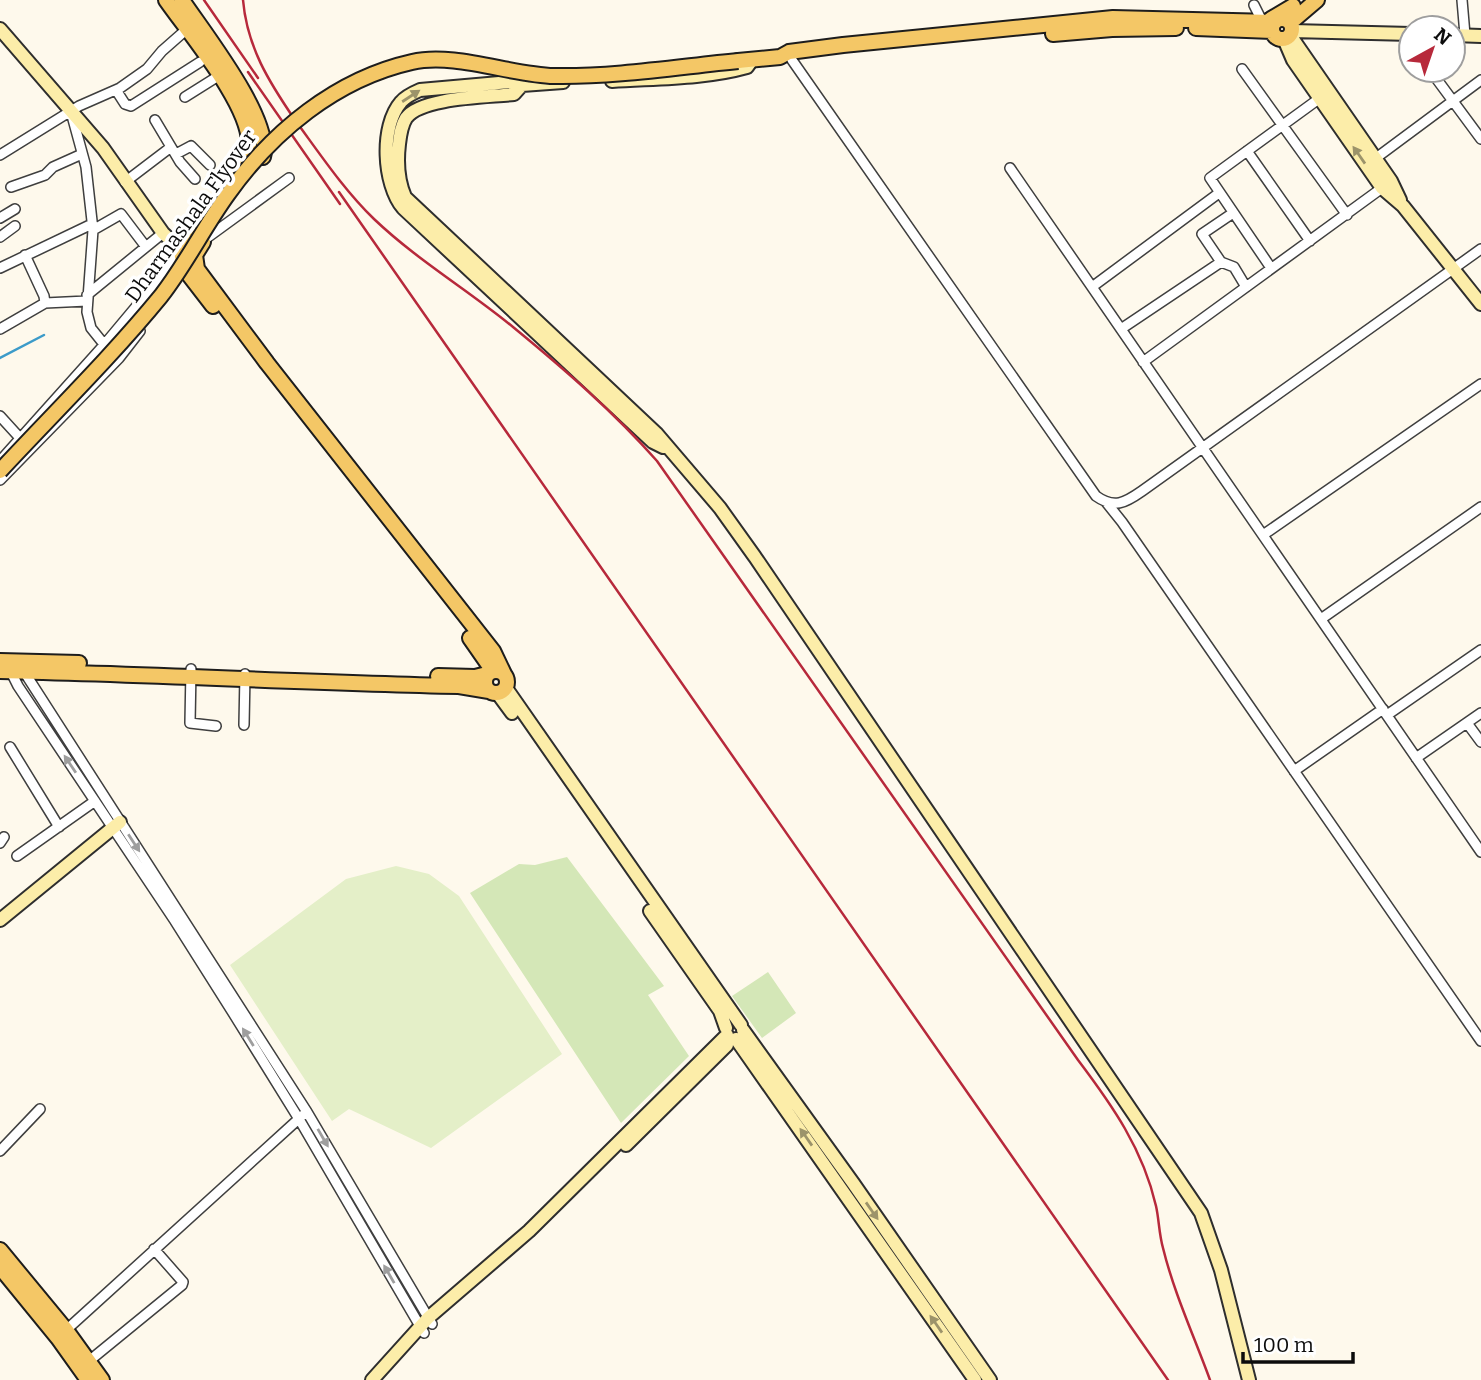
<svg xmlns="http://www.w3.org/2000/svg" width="1481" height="1380" font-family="Bitter,serif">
	<rect width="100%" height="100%" fill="#fef9ec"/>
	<path fill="#d4e7b7" d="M567,857L664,986L648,995L689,1056L621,1123L470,893L519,864L535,865Z
		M768,972L796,1013L762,1038L732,996Z"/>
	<path fill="#e4efc8" d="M396,866L429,874L459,896L562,1054L431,1148L349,1109L332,1121L230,965L346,879Z"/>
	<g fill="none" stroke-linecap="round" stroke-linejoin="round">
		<path stroke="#3c9bc9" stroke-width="2.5" d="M0,358L44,335"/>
		<defs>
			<path id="street" d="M1462,0L1465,35
				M1254,5L1262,21
				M789,52L792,60L1096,496C1114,509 1125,503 1142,491L1481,249
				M1242,69L1347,215
				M1430,70L1481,139
				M116,90L125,104L131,106L200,62
				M185,97L220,75
				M71,112L86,167L93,230L87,312L91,328L107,348
				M155,120L180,162L195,179
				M1247,151L1310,241
				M176,154L191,146L210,165
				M0,155L79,106L120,88L147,69L162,51L187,29
				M1376,158L1481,80
				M1010,168L1481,852
				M125,182L171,147
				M11,187L45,175L53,167L82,154
				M0,218L15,209
				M93,230L121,214L146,247
				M0,237L15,226
				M204,240L289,178
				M25,255L44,296L45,303
				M1221,262L1234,267L1246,287
				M0,268L92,224
				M1271,268L1210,178L1320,98
				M1092,287L1219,193
				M87,295L163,233
				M0,329L45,303L87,301
				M1121,329L1221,262L1202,234L1233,213
				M1143,362L1382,188
				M0,416L20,438
				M0,461L104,345L181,253
				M0,480L119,358L140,331
				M1106,502L1122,522L1481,1041
				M1263,535L1481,384
				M1321,619L1481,507
				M191,669L190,723L216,726
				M10,670L18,686L175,921L235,1016L299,1119L424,1333
				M23,670L307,1112L432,1324
				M1387,715L1481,650
				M1467,723L1481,742
				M244,725L245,674
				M10,747L59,827
				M1416,758L1481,713
				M1294,771L1383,709
				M0,843L4,837
				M17,856L95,801
				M0,1151L40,1109
				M64,1332L303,1115
				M89,1361L182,1285L183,1282L154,1249"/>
			<path id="secondary" d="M0,29L103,148L163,233L182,251
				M1292,31L1411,34
				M1290,35L1391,181L1400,200
				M1453,35L1481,36
				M1284,39L1293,60L1382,188L1403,206L1481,304
				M612,81C656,78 704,79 747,67L752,60
				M563,82L522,85L511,82L420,90C413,93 406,96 401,102C380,126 383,184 403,208L653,442L663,447
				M522,85L514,94C489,97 421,97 406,118C401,126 400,135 399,144C397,161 398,181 405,197L656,433L720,508L755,557L1201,1213L1221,1270L1249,1380
				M506,688L741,1025
				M498,694L512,713
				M650,911L720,1011L726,1028
				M0,920L120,822
				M743,1030L853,1183L990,1380
				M736,1039L975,1380
				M626,1145L727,1045
				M372,1380L428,1318L529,1231L727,1035"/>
			<path id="primary" d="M166,0C189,33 251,106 249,145C248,158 240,168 232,178
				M182,0C204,33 273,120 263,157
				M1271,19L1293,6
				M1272 29a10 10 0 1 1 20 0a10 10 0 1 1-20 0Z
				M1290,23L1317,0
				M1196,28L1272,31
				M1053,34L1112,29L1176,28
				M738,61L780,57L789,52L843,45L1113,18L1275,22
				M210,209L181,253L186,271L213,306
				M203,242L195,255L197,269L267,363L493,651L504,674
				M470,638L493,671
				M0,661L79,663
				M485 682a11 11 0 1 1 22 0a11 11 0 1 1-22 0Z
				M0,671C153,674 306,683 459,686L489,691
				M438,676L475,677L487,674
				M0,1250L66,1330L102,1380
				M0,1267L58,1338L88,1380"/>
		</defs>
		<use href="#street" stroke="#3f3f3f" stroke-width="12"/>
		<use href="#secondary" stroke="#2e2e2e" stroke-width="16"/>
		<use href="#primary" stroke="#1d1d1d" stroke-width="18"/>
		<use href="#street" stroke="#fff" stroke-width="9"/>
		<use href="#secondary" stroke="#fceda9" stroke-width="12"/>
		<use href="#primary" stroke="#f4c766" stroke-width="14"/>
		<path stroke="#b7293b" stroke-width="2.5" d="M204,0L258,78
			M243,0C247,47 269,82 295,120C320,154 344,190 374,219C417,260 468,290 513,327C563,368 614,412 657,461L1078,1060C1112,1105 1143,1149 1156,1206C1159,1219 1159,1234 1163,1248C1174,1293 1194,1336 1210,1380
			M248,72L340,204
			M339,192L1168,1380"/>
		<defs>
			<path id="primary-bridge" d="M0,471C54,413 111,357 161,296C186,264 204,227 228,194C272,132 336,79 412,62C454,52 511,75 554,76C615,77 677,67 738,61"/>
		</defs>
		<use href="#primary-bridge" stroke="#1d1d1d" stroke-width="18" stroke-linecap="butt"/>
		<use href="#primary-bridge" stroke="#f4c766" stroke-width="14"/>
	</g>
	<defs><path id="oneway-solid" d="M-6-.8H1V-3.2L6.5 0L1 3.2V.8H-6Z" transform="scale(1.75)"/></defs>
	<g fill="#9c936a">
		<use href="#oneway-solid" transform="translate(411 96) rotate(-33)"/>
		<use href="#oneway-solid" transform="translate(1359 155) rotate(-125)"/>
		<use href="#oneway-solid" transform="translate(806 1137) rotate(-125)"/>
		<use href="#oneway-solid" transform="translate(872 1211) rotate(55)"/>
		<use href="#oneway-solid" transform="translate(936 1324) rotate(-125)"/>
	</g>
	<g fill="#9e9e9e">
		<use href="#oneway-solid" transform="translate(70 764) rotate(-124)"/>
		<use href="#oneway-solid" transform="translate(134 843) rotate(57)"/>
		<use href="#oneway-solid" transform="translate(248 1037) rotate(-122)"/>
		<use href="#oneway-solid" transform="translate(323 1138) rotate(60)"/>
		<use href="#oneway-solid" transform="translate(389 1274) rotate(-120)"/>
	</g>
	<g text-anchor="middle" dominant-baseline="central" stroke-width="7" stroke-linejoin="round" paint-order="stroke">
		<g font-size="21" fill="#0c0c0c" stroke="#fff">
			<text transform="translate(191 216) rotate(-54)">Dharmashala Flyover</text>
		</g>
	</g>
	<g transform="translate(1432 49) rotate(40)"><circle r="33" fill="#ffffff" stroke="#9e9e9e" stroke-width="2"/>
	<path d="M0-5L12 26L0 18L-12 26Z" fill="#b7293b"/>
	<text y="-10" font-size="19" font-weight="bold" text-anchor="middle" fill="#0c0c0c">N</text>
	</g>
	<path d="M1243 1352v10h110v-10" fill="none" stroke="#0c0c0c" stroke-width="3.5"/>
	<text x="1254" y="1352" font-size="21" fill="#0c0c0c" stroke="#ffffff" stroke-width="5" paint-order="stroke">100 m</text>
</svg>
